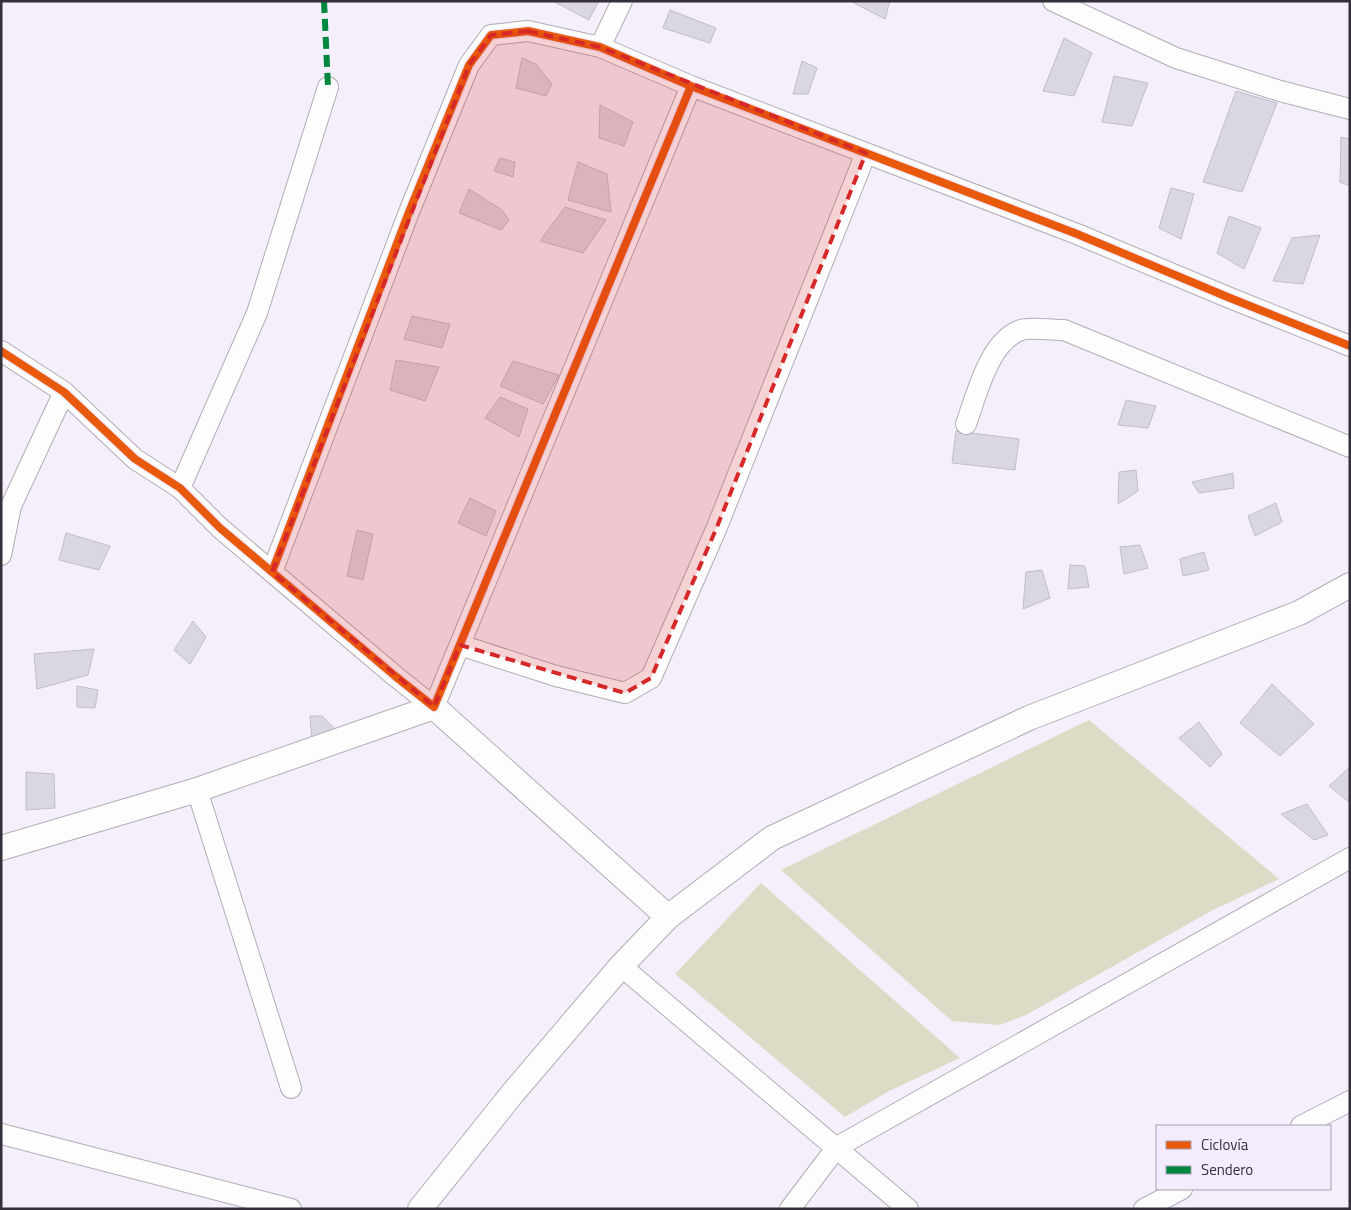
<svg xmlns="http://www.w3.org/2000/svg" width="1351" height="1210" font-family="'Titillium Web',sans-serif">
	<rect width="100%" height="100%" fill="#f4effa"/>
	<path fill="#dbdbc6" d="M1089,720L1279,879L1213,910L1026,1015L1000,1025L952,1021L781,870Z
		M761,883L960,1058L889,1091L845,1117L675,974Z"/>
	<path fill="#dbd7e2" stroke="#c2bec8" d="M553,1H599L589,20Z
		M852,1H890L885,19L852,2Z
		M670,10L716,28L710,43L663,28Z
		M1064,38L1092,53L1074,96L1043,91Z
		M522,58L536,64L552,84L546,96L516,88Z
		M802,61L817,68L808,94H793Z
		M1114,76L1148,83L1132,126L1102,122Z
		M1236,91L1277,103L1242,192L1203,182Z
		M600,105L633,122L624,146L599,138Z
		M1341,137L1350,139V186L1340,182Z
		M500,158L515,162L513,177L494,171Z
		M578,162L607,174L611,212L568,200Z
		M1171,188L1194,194L1181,239L1159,228Z
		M469,189L502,210L509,220L501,230L459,213Z
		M565,207L606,220L583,253L540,241Z
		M1229,216L1261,228L1244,269L1217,253Z
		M1320,235L1303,284L1273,281L1292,238Z
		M412,316L450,324L442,348L404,339Z
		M396,360L439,367L425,401L390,390Z
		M513,361L559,375L543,404L500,386Z
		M500,397L528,409L519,437L485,418Z
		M1126,400L1156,406L1148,428L1118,425Z
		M956,431L1019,439L1015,470L952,463Z
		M1136,470L1138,491L1118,504L1119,472Z
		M1233,473L1234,488L1199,493L1192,482Z
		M470,498L496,511L486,536L458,523Z
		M1276,503L1282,522L1255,536L1248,516Z
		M357,530L373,534L363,580L347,576Z
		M66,533L110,546L99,570L59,560Z
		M1140,545L1148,568L1124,574L1120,547Z
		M1204,552L1209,570L1183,576L1180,559Z
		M1070,565L1085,566L1089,587L1068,589Z
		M1042,570L1050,598L1023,609L1026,572Z
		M193,621L206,637L190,664L174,650Z
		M94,649L88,675L37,689L34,654Z
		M1272,684L1314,724L1280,756L1240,723Z
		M77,686L98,690L95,708L77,707Z
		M310,716H322L341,735L312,742Z
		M1199,722L1222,754L1210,767L1179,738Z
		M1350,767V803L1329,786Z
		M26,772L54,774L55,808L26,810Z
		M1307,804L1328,835L1314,840L1281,814Z"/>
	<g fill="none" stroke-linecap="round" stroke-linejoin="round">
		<defs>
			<path id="minor" d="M1053,1L1176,58L1280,91L1350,109
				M600,47L622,1
				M1,351L64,392L135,459L180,488L220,528L395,676L434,707L691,86
				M966,424C977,394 989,341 1021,330C1028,327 1054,330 1064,330L1350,447
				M180,488L257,313L328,87
				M1,555L11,506L64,392
				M272,572L409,212L469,65L491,35L528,31L600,47L691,86L1077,234L1230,298L1350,346
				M460,645L556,676L625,693L651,678L717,527L866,153
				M197,790L291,1088
				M621,966L908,1209
				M1301,1126L1350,1101
				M1,1134L291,1209
				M790,1209L837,1147L1350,858
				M1144,1209L1182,1189"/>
			<path id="tertiary" d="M1,848L197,790L434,707L668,917
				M420,1209L512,1094L621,966L668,917L772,838L1029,718L1299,613L1350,585"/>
		</defs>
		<use href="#minor" stroke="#b1acb6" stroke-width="22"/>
		<use href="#tertiary" stroke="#b1acb6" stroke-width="26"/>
		<use href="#minor" stroke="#fdfdfe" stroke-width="20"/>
		<use href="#tertiary" stroke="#fdfdfe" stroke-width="24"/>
		<path stroke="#00873e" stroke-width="6" stroke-dasharray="12 6" stroke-linecap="butt" d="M324,1L328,87"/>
		<defs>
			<path id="cycleway" d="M1,351L64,392L135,459L180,488L220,528L395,676L434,707L691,86
				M272,572L409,212L469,65L491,35L528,31L600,47L691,86L1077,234L1230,298L1350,346"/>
		</defs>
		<use href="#cycleway" stroke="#f3ebfe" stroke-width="11"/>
		<use href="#cycleway" stroke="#e8590c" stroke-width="8"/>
	</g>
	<path fill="#d62828" fill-opacity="0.2" stroke="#d62828" stroke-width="4" stroke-dasharray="10 6" stroke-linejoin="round" d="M528,31L600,47L866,153L717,527L651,678L625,693L460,645L434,707L272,572L469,65L491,35Z"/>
	<rect width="1351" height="1210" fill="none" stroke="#342f3b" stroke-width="5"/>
	<rect x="1156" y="1125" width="175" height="65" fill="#f3ebfe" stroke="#a7a0b0"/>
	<rect x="1166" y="1141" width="25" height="8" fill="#e8590c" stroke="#a7a0b0"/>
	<text x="1201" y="1150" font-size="15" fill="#342f3b">Ciclovía</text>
	<rect x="1166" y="1166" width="25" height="8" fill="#00873e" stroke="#a7a0b0"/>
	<text x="1201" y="1175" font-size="15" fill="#342f3b">Sendero</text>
</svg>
